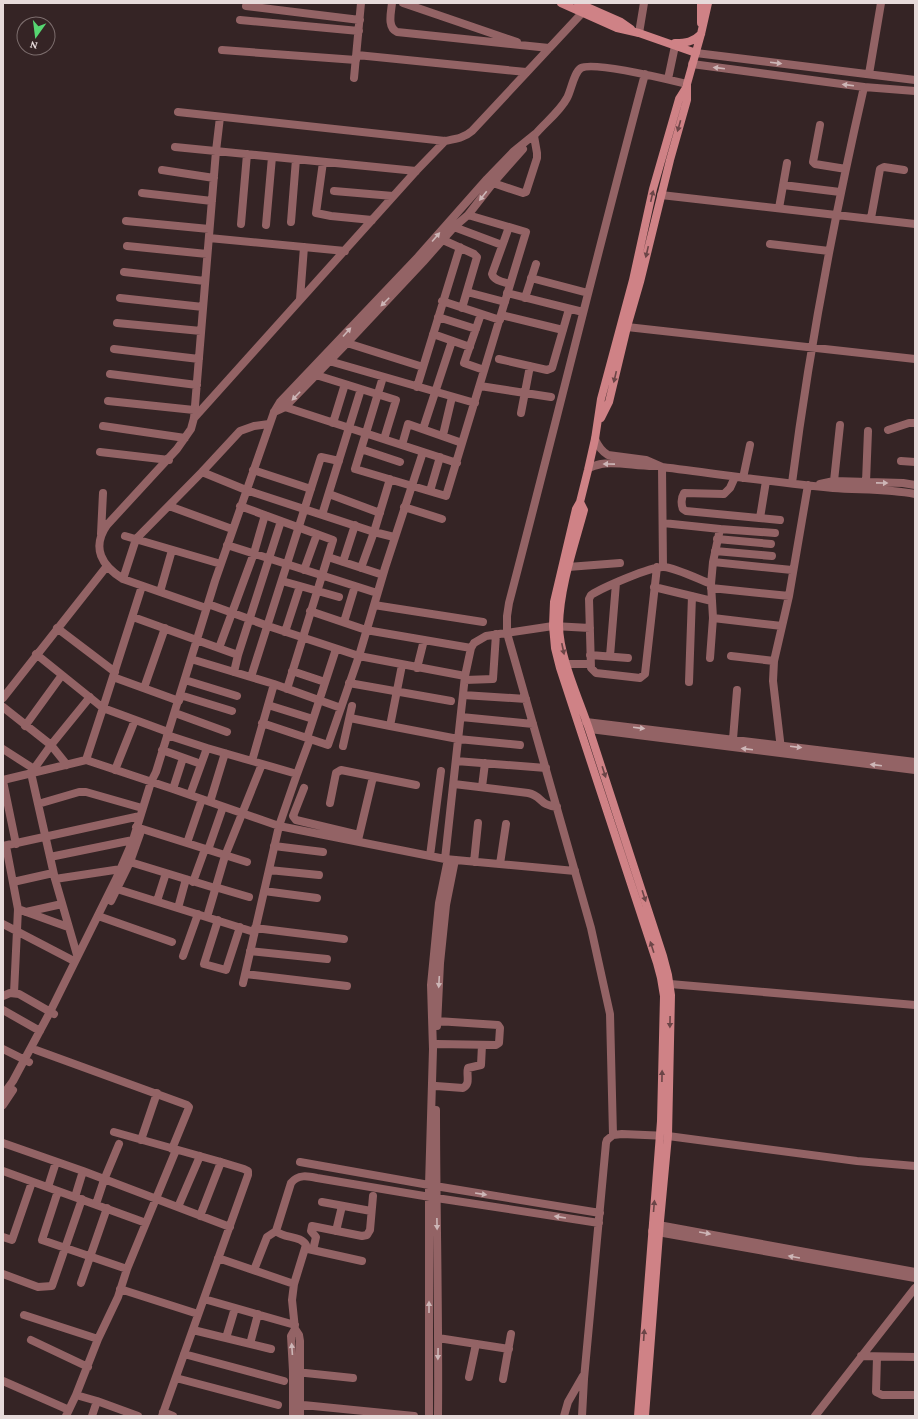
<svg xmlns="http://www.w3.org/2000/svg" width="918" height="1419" font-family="'Crimson Pro',serif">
	<rect width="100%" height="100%" fill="#352425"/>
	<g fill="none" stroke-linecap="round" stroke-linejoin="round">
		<path stroke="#936365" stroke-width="8" d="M392,3C391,13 387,27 397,32L549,48
			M403,3L517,42
			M246,6L360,20
			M240,20L359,31
			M639,33L644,3
			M222,50L356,60
			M696,53L915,80
			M357,55L526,72
			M692,64L864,87L915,91
			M869,74L881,3
			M354,78L361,3
			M668,79L675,46
			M178,112L445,141C456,139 464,138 472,131L583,12
			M820,125L813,162L815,164L846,169
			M533,137C543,124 559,113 567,98C571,91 574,72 581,68C594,61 670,80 687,84
			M175,147L416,171
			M323,162L316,213L331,216L372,220
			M162,170L214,178
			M493,183L523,193L526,192L537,158V153L534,136
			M783,185L840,192
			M334,191L393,196
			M142,193L212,201
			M661,195L915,224
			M779,208L787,163
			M871,218L880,169L884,167L904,170
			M126,221L209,229
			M291,222L296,159
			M241,224L247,154
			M266,225L272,157
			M454,227L502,245
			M509,227L492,274C494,281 504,282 510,284
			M209,238L345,251
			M443,240L474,254L477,257L462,308
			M770,244L829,251
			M127,246L207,254
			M124,272L205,281
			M531,278L588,293
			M467,292L505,302
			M507,293L583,312
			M120,298L203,307
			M525,298L536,264
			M300,299L304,247
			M442,301L500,320
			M481,314L464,363L484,370
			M501,315L563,330
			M438,317L476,329
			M117,323L201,331
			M627,327L915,359
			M433,334L470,347
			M347,343L423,367
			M114,349L199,359
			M499,359L547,370L552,368L569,309
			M329,361L475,403
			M110,374L197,385
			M316,375L345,384
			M383,377L355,469L446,496L526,232L468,215
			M480,386L551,397
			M417,387L460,247
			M108,401L194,410
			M285,407L457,463
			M274,412L285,407L347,343L423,262L454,227L468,215L493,183L523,149
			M521,413L530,366
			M194,418L416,171L445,141
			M333,423L345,384L396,400L384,439
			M103,426L185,438
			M423,429L452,341
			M888,430L909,423H915
			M443,435L452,397
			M595,439C598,446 601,451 608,455L646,460L662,467C719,474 776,483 833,488C860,490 888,489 915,494
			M402,445L408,424L462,443
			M361,449L400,462
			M100,452L169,460
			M901,461L915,462
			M662,467L663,567
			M589,468C593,466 597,465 601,464C617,461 639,467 657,466
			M253,470L311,489
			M202,472L246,490L374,532L361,568
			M735,477L730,488L724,494L684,493C681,498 681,505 683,509L686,511L780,520
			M743,478L750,445
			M390,479L374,532L394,537
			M834,481L840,425
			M866,482L868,431
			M792,483C809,350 834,218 864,87
			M820,484L834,481L903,483L915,485
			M430,491L440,457
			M329,494L380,513
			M169,506L232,529
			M240,506L333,540L287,689
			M404,507L442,519
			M322,515L361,389
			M760,518L766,481
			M663,523L720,529L775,533
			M101,534L103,493
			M125,536L221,564
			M717,539L771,544
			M227,545L377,593
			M715,551L772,556
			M328,557L383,575
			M343,562L355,525
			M713,562L792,570
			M568,567L620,563
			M657,567L645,674L640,678L596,673L591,668L589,599L591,595C602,588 651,566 664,567C676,568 698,579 711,584
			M304,570L317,534
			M123,579L136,539L202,472L240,431L254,426L269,424
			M282,581L300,586L285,632
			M300,586L339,597
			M654,587L712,601
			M711,588L789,596
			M160,592L172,550
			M208,604L268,626L359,656L465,676L445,859
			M374,605L483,622
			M206,608L123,579C102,566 91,548 107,525L177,449L191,429L194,418L216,151L220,117
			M310,611L366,630L471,648
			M133,617L238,655
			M713,618L782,626
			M344,622L355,586
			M57,628L115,672
			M219,648L254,553L265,515
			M36,654L103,708L142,586
			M590,655L628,658
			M610,656L616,583
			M731,656L774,661
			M710,658L713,618L711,584L713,562L720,529
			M191,659L274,684L252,761L297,774L279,826L243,983
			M567,664H590
			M417,668L424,640
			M292,671L325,682
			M234,672L238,655L281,521
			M465,676L471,648L474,643L486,636L553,626L590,628
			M113,677L179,701
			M251,677L321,457L339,461
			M185,680L237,696
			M465,680L493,679L496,634
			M689,682L692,596
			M349,683L451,701
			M274,684L341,708
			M144,688L165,628
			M180,695L232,711
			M463,695L526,699
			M3,698L107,566
			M268,705L313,719
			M3,707L51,745L67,765
			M175,713L227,732
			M461,717L533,724
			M350,718L390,726L402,665
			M586,722L915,762
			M262,723L310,739
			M25,726L62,675
			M390,726L458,739L520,745
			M590,729L915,770
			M167,735L207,748L190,795
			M307,738L336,649
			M733,739L737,690
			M343,746L352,706
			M207,748L252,761
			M3,749L34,769
			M781,749L773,681L774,661L789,596L808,485
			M162,750L201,764
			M86,760L103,708L168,732
			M456,761L546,768
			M115,770L135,720
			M297,774L310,739L328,745L359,656L385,568L423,452
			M3,780L86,760L173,789L279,826L445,859L575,871
			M3,781L16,844
			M454,784L528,793C543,796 538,805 557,807
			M482,787L485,763
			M304,788L293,816L296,820L359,835
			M173,789L183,758
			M210,802L225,753
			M330,803L336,773L341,770L416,785
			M38,804L79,792H86L142,808
			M136,827L247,862
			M358,840L373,777
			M187,843L202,799
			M3,846L140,816
			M6,846L18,909L14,993
			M274,846L323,852
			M208,850L223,807
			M430,856L441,771
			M50,857L133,840
			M130,862L215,888
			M474,862L478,823
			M500,864L506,824
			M269,870L319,875
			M55,879L121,869
			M13,882L53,873
			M193,882L205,849
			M215,887L249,897
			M117,889L254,932
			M264,891L317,898
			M111,901L130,862L140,834
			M157,901L166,873
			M178,908L186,879
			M18,909L68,927
			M26,912L62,904
			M101,917L172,942
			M207,917L225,856L262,764
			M218,920L204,964L226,970L240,927
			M3,924L74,961
			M255,928L344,939
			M250,951L327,959
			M77,955L55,879L31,773L51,745L90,697
			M183,956L198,914
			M245,974L347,986
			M670,984L915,1005
			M3,996L10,993L19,994L54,1014
			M3,1010L40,1031
			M437,1026L440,963L446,905L455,860
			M437,1044L496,1045L499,1043L500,1028L498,1025L437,1021
			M3,1049L29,1062
			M36,1050L187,1105L189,1107L188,1110L172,1149
			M436,1086L463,1088C471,1084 466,1075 468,1068L481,1065L482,1045
			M3,1095L13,1081L50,1012L117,877L133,840L151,782L156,772L215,581L274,412L280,402L418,257L487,179L514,151L535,134
			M3,1105L13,1090
			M436,1110C436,1212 439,1314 438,1416
			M114,1132L221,1162L244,1169L248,1171V1175L162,1416
			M613,1135L610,1014L591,928L507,633V616L509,603C555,427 598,250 645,74
			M141,1140L157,1093
			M3,1143L83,1171L230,1227
			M300,1162L429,1185L600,1213
			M3,1171L146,1223
			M48,1187L56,1162
			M58,1191L42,1240L127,1269
			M75,1197L83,1171
			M322,1202L371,1211
			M96,1204L104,1180L119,1144
			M178,1207L200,1156
			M200,1216L221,1162
			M653,1224L915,1272
			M336,1231L342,1206
			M652,1231L915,1278
			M3,1237L12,1240L32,1182
			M308,1249L362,1261
			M313,1250L316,1237L311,1231L312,1226L362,1236L367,1235L370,1230L373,1196
			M218,1258L294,1284
			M254,1270L267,1237L276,1231
			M3,1274L38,1287L52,1286L82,1199
			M81,1283L107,1208
			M120,1289L198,1314
			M204,1299L295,1325
			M24,1315L98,1339
			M295,1329L299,1335L300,1341V1416
			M193,1330L271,1349
			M226,1338L235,1308
			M438,1338L509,1349
			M31,1340L88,1367
			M250,1344L258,1314
			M184,1354L284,1381
			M861,1356L915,1357
			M877,1357L876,1392L882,1395H915
			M296,1372L353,1378
			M469,1377L476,1344
			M176,1378L278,1405
			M503,1379L511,1334
			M3,1381L69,1410
			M76,1395L97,1401L138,1416
			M293,1404L414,1416
			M163,1412L173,1416
			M66,1416L76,1395L98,1339L118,1297L127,1269L176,1150
			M92,1416L97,1401
			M293,1416V1371L291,1336L295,1329L292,1300L294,1284L306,1245C301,1235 284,1239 276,1231L291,1183C298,1174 308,1176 317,1178L430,1197L599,1223
			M429,1416V1185L433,1049L431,985L439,903L448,859
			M564,1416L568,1402L583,1376
			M582,1416L584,1379L606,1143L607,1140L613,1135L622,1134L668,1136L857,1161L915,1166
			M815,1416L915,1288"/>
		<path stroke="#cf8286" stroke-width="8" d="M561,3L617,28L639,33L696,53
			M578,3L621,22L631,29
			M701,3V23
			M675,43C686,43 693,42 701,34
			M601,418L609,402L627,327L640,282L670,160L687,100V84L701,34L708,3
			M580,502L584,510C574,547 560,586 559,625C559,657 580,701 590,732C615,807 639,882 663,956L668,975L671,995L668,1136L660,1221L645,1416
			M638,1416L661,1121L664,996L661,978L657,963L560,668L555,648L553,626L554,602L576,509L580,502L588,470L595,439L601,399L633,280L653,189L679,99L686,88"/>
	</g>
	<defs><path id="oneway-solid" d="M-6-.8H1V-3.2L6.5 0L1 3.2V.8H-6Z"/></defs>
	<g fill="#cdb6b7">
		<use href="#oneway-solid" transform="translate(776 63) rotate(7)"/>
		<use href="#oneway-solid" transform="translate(719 68) rotate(-173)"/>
		<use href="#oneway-solid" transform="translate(848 85) rotate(-173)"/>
		<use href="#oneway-solid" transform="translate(483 196) rotate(128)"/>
		<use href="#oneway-solid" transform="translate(436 237) rotate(-49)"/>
		<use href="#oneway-solid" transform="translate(385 302) rotate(135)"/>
		<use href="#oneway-solid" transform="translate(347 332) rotate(-48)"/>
		<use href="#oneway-solid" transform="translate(296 396) rotate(134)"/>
		<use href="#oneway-solid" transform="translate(609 464) rotate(-179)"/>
		<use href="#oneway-solid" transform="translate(882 483) rotate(1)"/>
		<use href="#oneway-solid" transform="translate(639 728) rotate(7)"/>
		<use href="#oneway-solid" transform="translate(796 747) rotate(7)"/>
		<use href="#oneway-solid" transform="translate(747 749) rotate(-173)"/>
		<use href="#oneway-solid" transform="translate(876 765) rotate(-173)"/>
		<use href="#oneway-solid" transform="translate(439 982) rotate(93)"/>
		<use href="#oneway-solid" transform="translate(481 1194) rotate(9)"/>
		<use href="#oneway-solid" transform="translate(560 1217) rotate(-171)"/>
		<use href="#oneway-solid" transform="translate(437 1224) rotate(89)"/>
		<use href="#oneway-solid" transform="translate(705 1233) rotate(10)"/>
		<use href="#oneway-solid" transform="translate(794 1257) rotate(-170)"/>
		<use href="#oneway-solid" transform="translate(429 1307) rotate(-90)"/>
		<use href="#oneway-solid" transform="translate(292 1349) rotate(-94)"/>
		<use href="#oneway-solid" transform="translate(438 1354) rotate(91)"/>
	</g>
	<g fill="#6b4547">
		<use href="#oneway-solid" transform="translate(679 126) rotate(106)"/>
		<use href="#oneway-solid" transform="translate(652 196) rotate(-77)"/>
		<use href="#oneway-solid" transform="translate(647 252) rotate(103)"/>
		<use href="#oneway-solid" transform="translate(615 377) rotate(103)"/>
		<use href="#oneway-solid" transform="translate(563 649) rotate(78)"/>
		<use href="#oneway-solid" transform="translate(604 772) rotate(72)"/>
		<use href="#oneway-solid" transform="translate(644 896) rotate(72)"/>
		<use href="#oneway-solid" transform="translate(652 947) rotate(-108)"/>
		<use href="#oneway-solid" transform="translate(670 1022) rotate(91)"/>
		<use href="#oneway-solid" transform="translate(662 1076) rotate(-89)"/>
		<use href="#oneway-solid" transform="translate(654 1206) rotate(-85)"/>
		<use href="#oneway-solid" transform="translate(644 1335) rotate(-86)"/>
	</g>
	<rect width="918" height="1419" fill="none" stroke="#e6dada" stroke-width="8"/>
	<g transform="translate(36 36) rotate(194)"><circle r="19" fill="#352425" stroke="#7c6d6d"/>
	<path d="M0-3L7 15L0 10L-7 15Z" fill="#56d671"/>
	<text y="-6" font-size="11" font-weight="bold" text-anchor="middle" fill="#e6dada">N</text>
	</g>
</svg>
